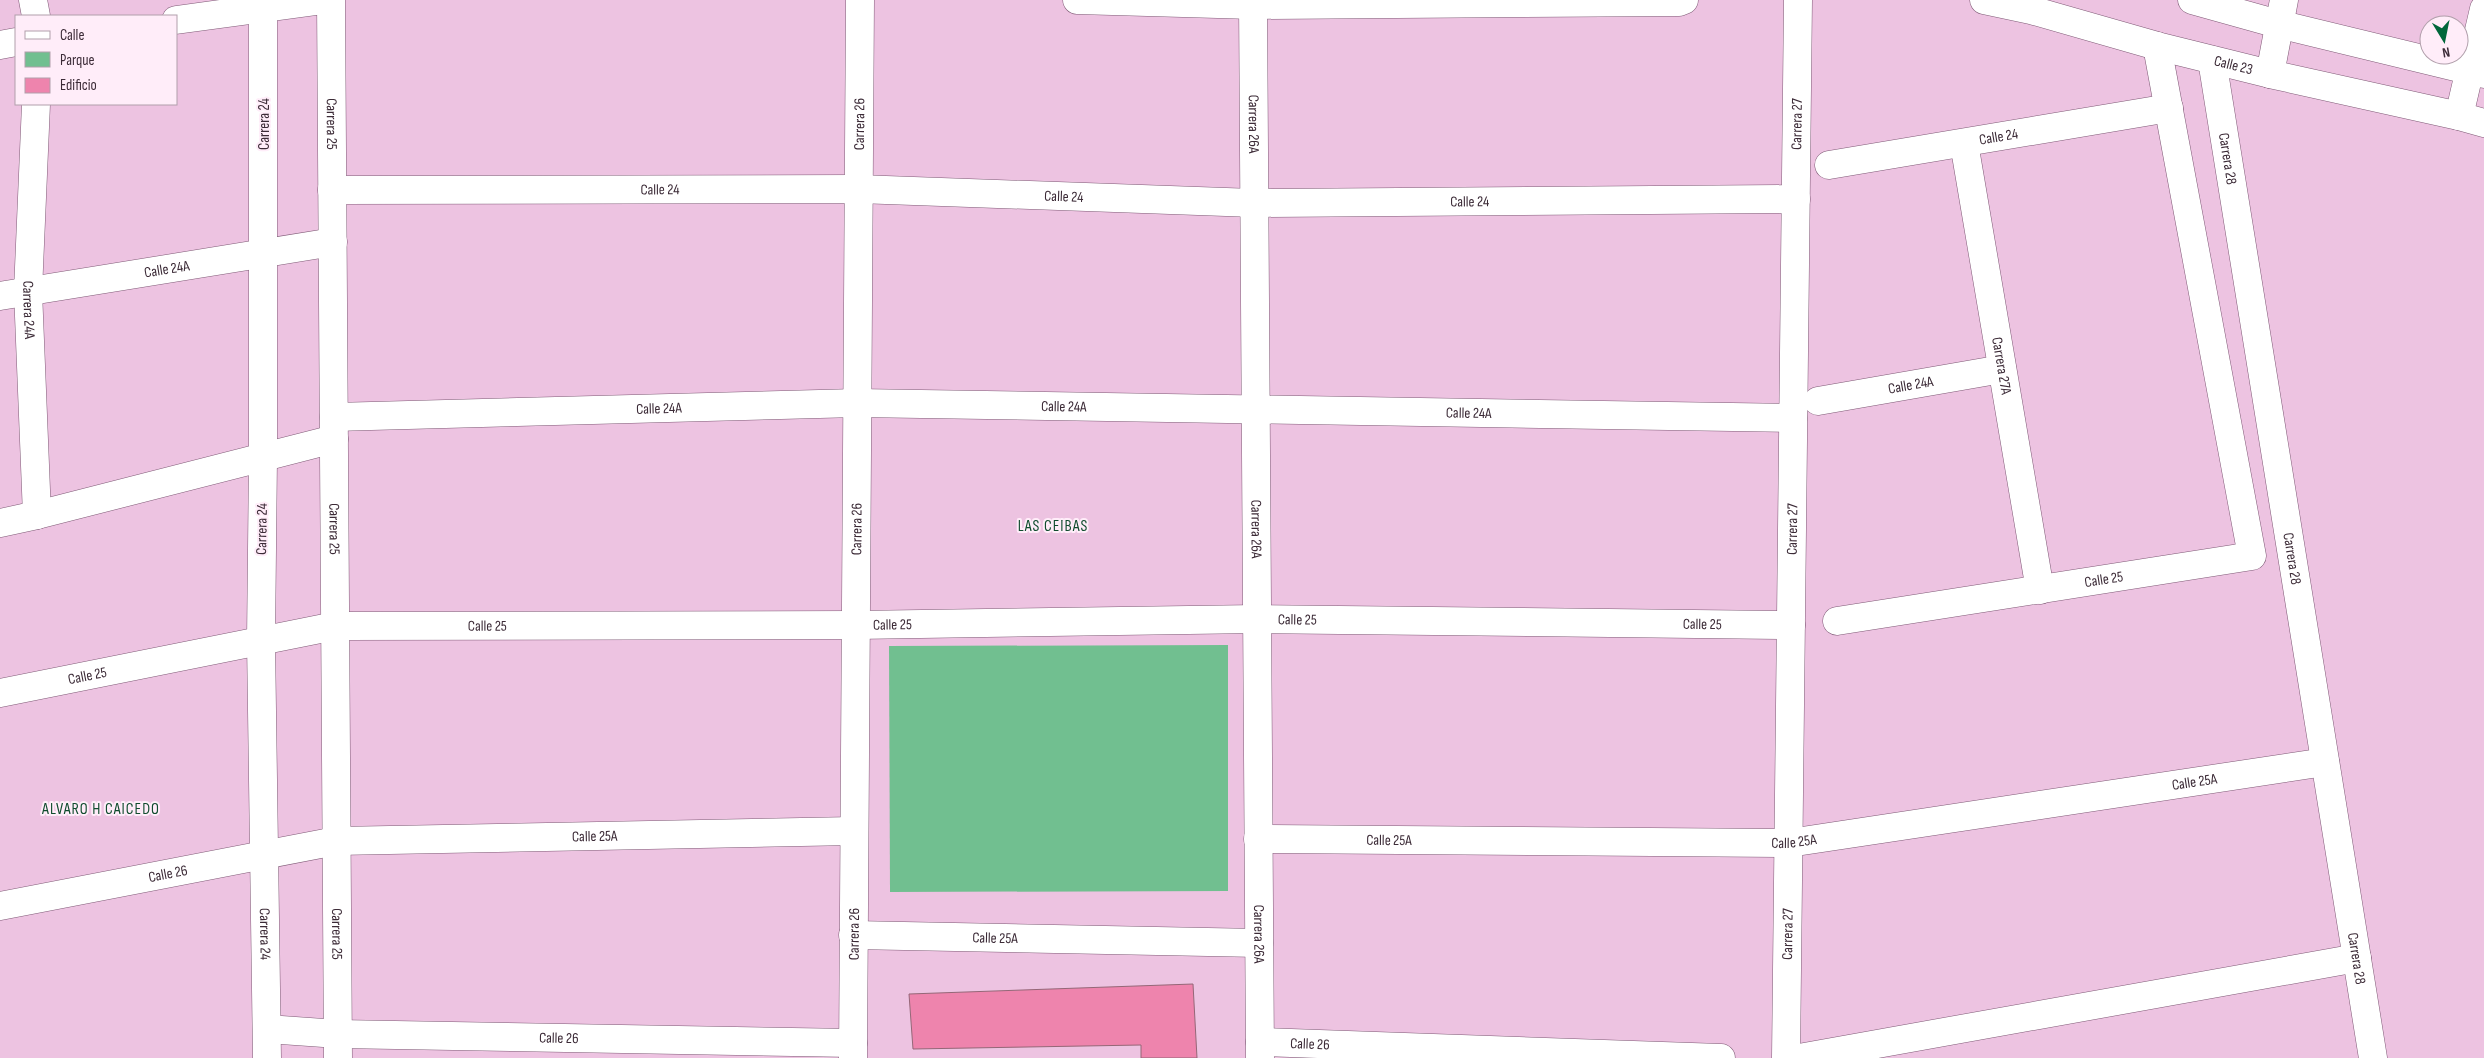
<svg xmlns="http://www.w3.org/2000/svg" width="2484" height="1058" font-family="'Sofia Sans Condensed',sans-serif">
	<rect width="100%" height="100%" fill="#edc3e1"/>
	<path fill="#71bf90" d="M1228,645V891L890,892L889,646Z"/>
	<path fill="#ee84ad" stroke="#946777" d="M1193,984L1197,1058H1141V1045L913,1049L909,994Z"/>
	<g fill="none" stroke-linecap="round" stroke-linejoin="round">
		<defs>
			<g id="minor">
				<path d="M33,0L36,16"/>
				<path id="s1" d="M263,0V457L261,641L267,1058"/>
				<path id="s2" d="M331,0L338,1058"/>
				<path d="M1077,0L1253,5L1679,2L1684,0"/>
				<path id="s3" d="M1253,0L1260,1058"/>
				<path id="s4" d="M1984,0L2031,10L2157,46L2270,74L2459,116L2484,123"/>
				<path d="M2192,0L2278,24L2484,74"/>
				<path d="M176,20L324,0"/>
				<path d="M0,45L16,42"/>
				<path id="s5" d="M2212,60L2373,1058"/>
				<path d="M2270,74L2284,0"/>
				<path id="s6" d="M36,104L28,291L37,515"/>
				<path d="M2459,116L2484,9"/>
				<path id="s7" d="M1964,143L2040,590"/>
				<path id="s8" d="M1829,165L2169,108"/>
				<path id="s9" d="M332,190L858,189L1254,203L1796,199"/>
				<path id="s10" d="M0,296L333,242"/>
				<path id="s11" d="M1818,401L2002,369"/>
				<path id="s12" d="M334,417L857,403L1793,418"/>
				<path d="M0,523L37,515L334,439"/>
				<path id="s13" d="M1837,621L2252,556L2157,46"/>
				<path id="s14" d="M0,693L335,626L856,625L1257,619L1791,625"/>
				<path id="s15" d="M1258,839L1789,843L2325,762"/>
				<path id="s16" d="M0,906L336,841L854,831"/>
				<path id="s17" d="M853,935L1259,943"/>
				<path id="s18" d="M267,1029L338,1034L853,1043"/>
				<path id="s19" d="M1260,1042L1721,1058"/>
				<path id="s20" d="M853,1058L860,0"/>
				<path id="s21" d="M1786,1058L1798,0"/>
				<path d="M1799,1058L2357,958"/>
			</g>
		</defs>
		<use href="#minor" stroke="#7f5a76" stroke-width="29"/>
		<use href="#minor" stroke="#fff" stroke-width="28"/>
	</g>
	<g text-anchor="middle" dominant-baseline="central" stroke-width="4" stroke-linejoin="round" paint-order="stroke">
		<g font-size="15" fill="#3c2b37" stroke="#ffedf9">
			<text stroke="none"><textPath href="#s4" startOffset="258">Calle 23</textPath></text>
			<text transform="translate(264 124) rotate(-90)">Carrera 24</text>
			<text stroke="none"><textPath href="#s2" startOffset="124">Carrera 25</textPath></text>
			<text stroke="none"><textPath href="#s20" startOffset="934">Carrera 26</textPath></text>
			<text stroke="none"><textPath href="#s3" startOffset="124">Carrera 26A</textPath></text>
			<text stroke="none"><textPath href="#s21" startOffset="934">Carrera 27</textPath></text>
			<text stroke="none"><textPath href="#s8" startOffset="172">Calle 24</textPath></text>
			<text stroke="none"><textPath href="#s5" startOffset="100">Carrera 28</textPath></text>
			<text stroke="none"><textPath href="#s9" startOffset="328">Calle 24</textPath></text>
			<text stroke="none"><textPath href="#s9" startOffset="732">Calle 24</textPath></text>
			<text stroke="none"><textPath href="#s9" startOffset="1138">Calle 24</textPath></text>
			<text stroke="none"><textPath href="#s10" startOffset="169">Calle 24A</textPath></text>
			<text stroke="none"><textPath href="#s6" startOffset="206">Carrera 24A</textPath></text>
			<text stroke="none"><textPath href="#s7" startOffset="226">Carrera 27A</textPath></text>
			<text stroke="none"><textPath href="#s11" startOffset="94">Calle 24A</textPath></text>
			<text stroke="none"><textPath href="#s12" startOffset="730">Calle 24A</textPath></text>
			<text stroke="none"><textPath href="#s12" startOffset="325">Calle 24A</textPath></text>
			<text stroke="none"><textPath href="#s12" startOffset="1135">Calle 24A</textPath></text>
			<text transform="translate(262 529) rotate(-89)">Carrera 24</text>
			<text stroke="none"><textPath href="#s2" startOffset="529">Carrera 25</textPath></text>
			<text stroke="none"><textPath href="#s20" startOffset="529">Carrera 26</textPath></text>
			<text stroke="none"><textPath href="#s3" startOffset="529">Carrera 26A</textPath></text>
			<text stroke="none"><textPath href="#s21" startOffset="529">Carrera 27</textPath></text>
			<text stroke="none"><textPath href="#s5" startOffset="505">Carrera 28</textPath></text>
			<text stroke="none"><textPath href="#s13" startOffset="270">Calle 25</textPath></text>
			<text stroke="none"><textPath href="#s14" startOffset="1304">Calle 25</textPath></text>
			<text stroke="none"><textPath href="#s14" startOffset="899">Calle 25</textPath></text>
			<text stroke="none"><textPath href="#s14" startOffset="1709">Calle 25</textPath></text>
			<text stroke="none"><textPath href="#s14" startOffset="494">Calle 25</textPath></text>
			<text stroke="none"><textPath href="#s14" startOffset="89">Calle 25</textPath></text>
			<text stroke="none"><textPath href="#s15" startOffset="941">Calle 25A</textPath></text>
			<text stroke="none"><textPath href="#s16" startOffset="601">Calle 25A</textPath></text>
			<text stroke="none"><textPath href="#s15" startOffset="131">Calle 25A</textPath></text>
			<text stroke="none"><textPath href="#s15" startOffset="536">Calle 25A</textPath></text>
			<text stroke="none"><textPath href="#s16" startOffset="171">Calle 26</textPath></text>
			<text stroke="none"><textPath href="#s1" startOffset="934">Carrera 24</textPath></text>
			<text stroke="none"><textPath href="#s2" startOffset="934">Carrera 25</textPath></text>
			<text stroke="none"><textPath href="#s20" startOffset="124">Carrera 26</textPath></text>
			<text stroke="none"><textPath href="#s3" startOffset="934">Carrera 26A</textPath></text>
			<text stroke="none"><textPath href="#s21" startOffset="124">Carrera 27</textPath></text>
			<text stroke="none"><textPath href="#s17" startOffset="142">Calle 25A</textPath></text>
			<text stroke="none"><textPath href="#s5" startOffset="910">Carrera 28</textPath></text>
			<text stroke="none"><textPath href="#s18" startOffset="292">Calle 26</textPath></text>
			<text stroke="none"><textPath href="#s19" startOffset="50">Calle 26</textPath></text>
		</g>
		<g font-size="16" letter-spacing="1" fill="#104c2e" stroke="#ffedf9">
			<text x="1053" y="526">LAS CEIBAS</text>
			<text x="101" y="809">ALVARO H CAICEDO</text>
		</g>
	</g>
	<rect x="15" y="15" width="162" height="90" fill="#ffedf9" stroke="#b19fab"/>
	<rect x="25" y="31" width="25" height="8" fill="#ffffff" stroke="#b19fab"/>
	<text x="60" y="40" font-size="15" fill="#3c2b37">Calle</text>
	<rect x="25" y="52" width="25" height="15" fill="#71bf90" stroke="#b19fab"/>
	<text x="60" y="65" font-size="15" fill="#3c2b37">Parque</text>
	<rect x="25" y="78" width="25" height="15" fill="#ee84ad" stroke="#b19fab"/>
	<text x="60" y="90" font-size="15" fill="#3c2b37">Edificio</text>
	<g transform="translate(2444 40) rotate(170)"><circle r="24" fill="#ffedf9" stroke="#b19fab"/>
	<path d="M0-4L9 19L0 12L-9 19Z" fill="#01673b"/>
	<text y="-8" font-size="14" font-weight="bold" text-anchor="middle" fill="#3c2b37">N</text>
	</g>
</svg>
